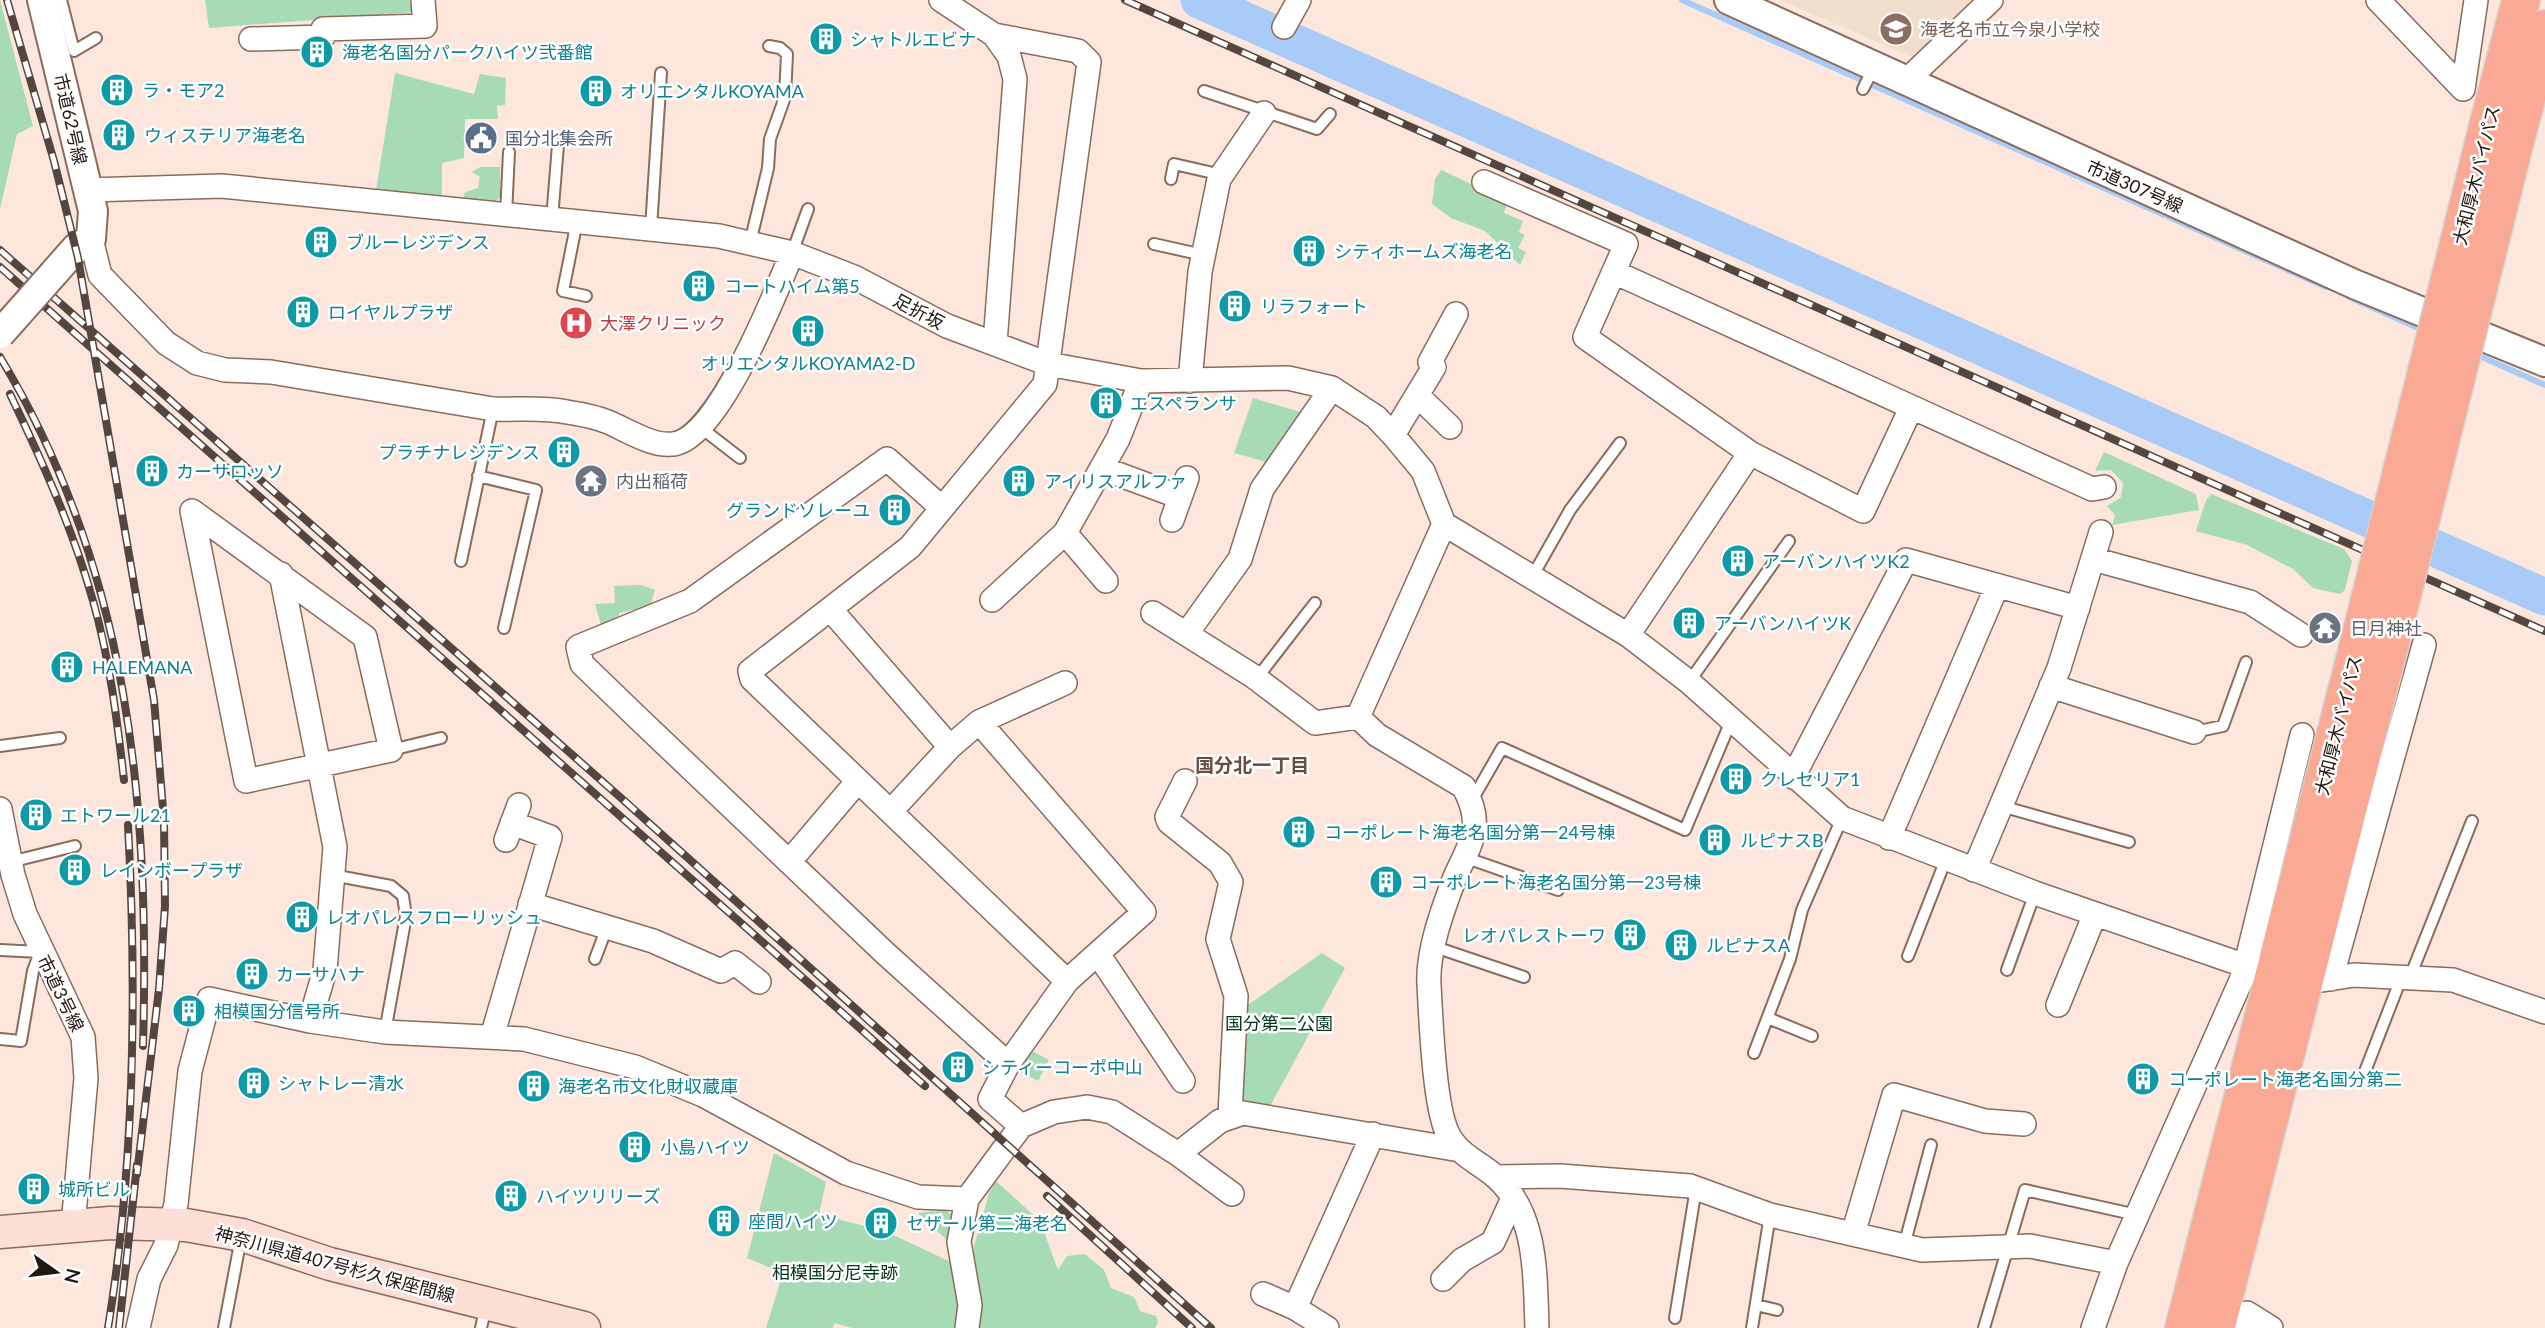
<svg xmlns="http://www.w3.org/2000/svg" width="2545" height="1328" font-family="Lato,'Noto Sans JP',sans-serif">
	<rect width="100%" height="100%" fill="#fde7dd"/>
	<path fill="#f1dfce" d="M1780,0H1975L1914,58Z"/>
	<path fill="#a6dbb6" d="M0,0L33,126L17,134L0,209Z
		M205,0H414L415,12L209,28Z
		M395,73L474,94L480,74L506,78L505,105L497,106L498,119H465L464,158L442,163V196L376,190Z
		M480,167H500V197L491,205L462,202L465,192L478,188L480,177L472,172Z
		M1441,170L1508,201L1504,213L1523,221L1519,232L1525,235L1518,248L1526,252L1520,265L1485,231L1451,218L1432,204L1435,179Z
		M1253,398L1307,414L1270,463L1234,453Z
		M2104,452L2196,494L2199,510L2112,525L2115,515L2107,506L2121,497L2123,483L2111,470L2095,471Z
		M2211,494L2344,549L2352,561L2345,590L2340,594L2313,588L2293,569L2247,545L2196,531L2206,500Z
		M642,585L655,590L650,606L619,613V616L601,625L595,604L615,603L614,586Z
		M1322,953L1345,968L1268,1110L1239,1103L1245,1007Z
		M1032,1051L1049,1060L1038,1081L1020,1072Z
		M774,1153L826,1182L819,1214L887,1232L953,1263L962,1289L959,1328H852L834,1323L833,1328H766L783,1273L747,1258Z
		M996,1181L1040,1221L1058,1270L1067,1256L1085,1254L1104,1270L1111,1288L1134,1297L1140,1311L1156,1316L1158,1322L1155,1328H977L981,1303L974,1275V1246L989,1193Z
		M945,1210L955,1217L951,1244L918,1213Z"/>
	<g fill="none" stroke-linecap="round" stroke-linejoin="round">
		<path stroke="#a9cbf7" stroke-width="6" d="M1682,0L2326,287
			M2349,297L2425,331
			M2473,353L2545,385"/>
		<path stroke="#a9cbf7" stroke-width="37" d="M1199,0L2545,597"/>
		<defs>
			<path id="service" d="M61,0L74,51L96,38
				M1863,89L1874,67
				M1204,91L1317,129L1330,114
				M1171,179L1174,164L1222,175
				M506,215L509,152
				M552,219L558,145
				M577,221L563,291L586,296
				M651,228L661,73
				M750,243L768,168L770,139L785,97L787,54L780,48L769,46
				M1154,244L1203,255
				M792,253L808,209
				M700,427L740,458
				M478,476L536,490L504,628
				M461,561L493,409
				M1532,577L1570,510L1620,443
				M1257,678L1315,603
				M1689,682L1789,541
				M2194,732L2223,726L2246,662
				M0,746L60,738
				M391,750L441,738
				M1471,802L1502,748L1685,830L1731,721
				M2001,806L2129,842
				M1464,857L1558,890
				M10,862L75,846
				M332,875L391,886L403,896L406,916L385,1032
				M1435,947L1524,977
				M0,950L40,952L33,971L21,1041L0,1039
				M1908,956L1946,859
				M595,959L607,927
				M2007,970L2035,893
				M2410,977L2472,821
				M1768,1018L1812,1036
				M1754,1053L1790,959L1802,910L1842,818
				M2364,1074L2402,976
				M1904,1246L1931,1145
				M1756,1305L1777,1310
				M1675,1318L1696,1188
				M224,1328L241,1238
				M481,1328L486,1306
				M1752,1328L1770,1215
				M1984,1328L2025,1190L2137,1215"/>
			<path id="minor" d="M941,0L994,35L1078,51L1089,62L1045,384L910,547L750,671L752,679L1067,981
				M2378,0L2463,89
				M1284,27L1299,0
				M994,35L1009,56L1015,79L995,343
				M251,39L323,37V29L425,26L423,0
				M1906,81L1991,0
				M2463,89L2476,0
				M1484,182L1626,244L1585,337L1750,453L1863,511L1911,408
				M88,190L222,186L719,236L792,253L854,277L947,326L1048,364L1141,381L1288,378L1332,388L1376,417L1393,435L1423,471L1444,524L1628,635L1689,682L1842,818L2035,893L2246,966L2322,980L2354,975L2453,980L2545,1012
				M91,239L100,275L166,343L197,363L225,370L271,372L493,409C518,410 541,407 567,412C580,414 596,417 608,422C627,430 653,447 673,444C718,439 776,292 792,253
				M1614,272L2092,489L2104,487
				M1190,381L1200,272L1219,179L1264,113
				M1417,395L1450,427
				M1393,435L1434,367L1430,362L1456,314
				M1104,469L1180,497
				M942,508L887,459L690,601L578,647L582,664L639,719L886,954L1008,1064
				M192,511L365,637L391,750L246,781Z
				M1172,520L1187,478
				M1444,524L1358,717L1377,735L1464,787C1470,800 1476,813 1474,828C1472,845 1462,861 1455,877C1443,909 1427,951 1429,985C1431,1020 1434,1103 1447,1132C1458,1156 1480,1162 1497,1178C1538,1215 1535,1278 1537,1328
				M1065,533L1106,581
				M2093,559L2250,602L2301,635
				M281,574L335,847L325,970L310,1021
				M992,600L1065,533L1118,439L1141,381
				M831,610L950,747
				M1153,613L1253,676L1315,723L1358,717
				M1187,633L1240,559L1262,489L1332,388
				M1628,635L1750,453
				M2051,686L2194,732
				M979,722L1144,912L1067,981L1008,1064L990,1099L1021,1126
				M1793,777L1906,560L2078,608
				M1185,781L1167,817L1169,822L1220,863L1231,882L1218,939L1236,996L1230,1115
				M0,809L13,875L25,914L83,1037L86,1078L73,1226
				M891,811L950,747L979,722L1065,683
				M1889,838L1997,586
				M506,840L519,805
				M789,862L857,782
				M1974,870L2059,668L2101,532
				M530,904L653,941L721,971L735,963L759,982
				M1098,954L1183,1081
				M2331,979L2424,645
				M2058,1005L2095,914
				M492,1037L550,837L512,823
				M1178,1154L1232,1194
				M1497,1177L1560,1176L1690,1186L1770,1215L1922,1250L2030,1246L2116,1263
				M1853,1234L1894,1095L1985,1121L2024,1124
				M1443,1279L1462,1260L1493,1242L1513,1198
				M1263,1294L1295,1308
				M138,1328L149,1279L166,1245L176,1204L190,1071L209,999L310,1021L385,1032L524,1039L635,1067L703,1095L846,1173L918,1197L967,1199
				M967,1328L970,1305L959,1242L967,1199L1021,1126L1054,1112L1087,1107L1112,1112L1178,1154L1220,1121L1243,1113L1460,1150
				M1327,1328L1295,1308L1373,1134
				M2093,1328L2116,1263L2243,976L2302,735
				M2244,1328L2247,1313L2271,1328"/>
			<path id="tertiary" d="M42,0L93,211L91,239L76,248L54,273
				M1729,0L2354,284L2545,362"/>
			<path id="secondary" d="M0,1232L110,1223L186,1225L242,1235L330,1264L584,1328"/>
			<path id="trunk" d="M2487,130L2521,0
				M2516,137L2545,29
				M2184,1328L2358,647
				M2216,1328L2387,655"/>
		</defs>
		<use href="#service" stroke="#8a6b5c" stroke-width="14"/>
		<use href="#minor" stroke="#8a6b5c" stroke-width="26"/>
		<use href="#tertiary" stroke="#8a6b5c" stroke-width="32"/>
		<use href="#secondary" stroke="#8a6b5c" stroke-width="35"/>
		<use href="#trunk" stroke="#d3d0cf" stroke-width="40"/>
		<use href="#service" stroke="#fff" stroke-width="10"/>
		<use href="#minor" stroke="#fff" stroke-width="23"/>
		<use href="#tertiary" stroke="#fff" stroke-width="28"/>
		<use href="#secondary" stroke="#fddfd7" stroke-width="32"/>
		<use href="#trunk" stroke="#faaa94" stroke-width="37"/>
		<defs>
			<path id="rail" d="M7,0L54,161L78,258L154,700L164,821L165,906L159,989L137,1174
				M1125,0L2545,631
				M0,250L620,797L1211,1328
				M0,267L925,1086
				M0,357C129,570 150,802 143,1046
				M10,394C42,461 73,529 93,601C110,660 117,720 124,780
				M1047,1196L1192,1328
				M108,1328C135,1163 137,992 128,825
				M119,1328L137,1165"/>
		</defs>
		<use href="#rail" stroke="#54453f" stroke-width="8"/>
		<use href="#rail" stroke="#fff" stroke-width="5" stroke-dasharray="16" stroke-linecap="butt"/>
		<defs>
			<path id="tertiary-bridge" d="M0,334L54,273"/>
			<path id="trunk-bridge" d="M2358,647L2487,130
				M2387,655L2516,137"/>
		</defs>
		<use href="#tertiary-bridge" stroke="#8a6b5c" stroke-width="32" stroke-linecap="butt"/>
		<use href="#trunk-bridge" stroke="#d3d0cf" stroke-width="40" stroke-linecap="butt"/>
		<use href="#tertiary-bridge" stroke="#fff" stroke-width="28"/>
		<use href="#trunk-bridge" stroke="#faaa94" stroke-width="37"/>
	</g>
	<defs>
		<symbol id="school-disc" viewBox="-11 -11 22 22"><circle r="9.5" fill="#8d6e63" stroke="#fff"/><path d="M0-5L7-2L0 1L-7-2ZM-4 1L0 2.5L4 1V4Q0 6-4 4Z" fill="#fff"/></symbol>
		<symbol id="building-disc" viewBox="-11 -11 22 22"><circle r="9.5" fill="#0f9aa8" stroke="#fff"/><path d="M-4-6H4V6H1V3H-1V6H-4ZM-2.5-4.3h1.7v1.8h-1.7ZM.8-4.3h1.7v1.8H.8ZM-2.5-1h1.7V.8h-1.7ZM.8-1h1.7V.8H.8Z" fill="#fff"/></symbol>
		<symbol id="civic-disc" viewBox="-11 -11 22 22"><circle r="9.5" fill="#5c6f8a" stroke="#fff"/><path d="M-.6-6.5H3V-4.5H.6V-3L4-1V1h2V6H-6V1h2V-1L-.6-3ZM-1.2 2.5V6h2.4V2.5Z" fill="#fff"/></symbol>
		<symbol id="hospital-disc" viewBox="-11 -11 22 22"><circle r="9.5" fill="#e0444e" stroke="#fff"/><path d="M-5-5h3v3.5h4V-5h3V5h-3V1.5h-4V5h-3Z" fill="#fff"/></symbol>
		<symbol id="temple-disc" viewBox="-11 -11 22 22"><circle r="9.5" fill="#6b7280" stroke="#fff"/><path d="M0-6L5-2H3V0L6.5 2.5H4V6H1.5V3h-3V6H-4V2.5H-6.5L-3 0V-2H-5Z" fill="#fff"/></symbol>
	</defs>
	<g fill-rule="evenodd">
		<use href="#school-disc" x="1877" y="10" width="38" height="38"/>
		<use href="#building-disc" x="807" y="20" width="38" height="38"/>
		<use href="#building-disc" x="298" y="33" width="38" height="38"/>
		<use href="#building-disc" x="98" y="71" width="38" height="38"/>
		<use href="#building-disc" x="577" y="72" width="38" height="38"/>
		<use href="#building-disc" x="100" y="116" width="38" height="38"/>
		<use href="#civic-disc" x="462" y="119" width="38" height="38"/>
		<use href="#building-disc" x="302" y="223" width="38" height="38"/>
		<use href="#building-disc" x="1290" y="232" width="38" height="38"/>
		<use href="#building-disc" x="680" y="267" width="38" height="38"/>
		<use href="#building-disc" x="1216" y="287" width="38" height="38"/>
		<use href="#building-disc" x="284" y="293" width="38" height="38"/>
		<use href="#hospital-disc" x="557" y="304" width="38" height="38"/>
		<use href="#building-disc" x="789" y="312" width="38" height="38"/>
		<use href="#building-disc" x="1087" y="384" width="38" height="38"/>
		<use href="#building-disc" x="545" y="433" width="38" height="38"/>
		<use href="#building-disc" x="133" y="452" width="38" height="38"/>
		<use href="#temple-disc" x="572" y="462" width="38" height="38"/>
		<use href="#building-disc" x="1000" y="462" width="38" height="38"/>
		<use href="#building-disc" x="876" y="491" width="38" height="38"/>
		<use href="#building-disc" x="1719" y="542" width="38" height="38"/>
		<use href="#building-disc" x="1670" y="604" width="38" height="38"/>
		<use href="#temple-disc" x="2306" y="609" width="38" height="38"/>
		<use href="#building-disc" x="48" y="648" width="38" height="38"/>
		<use href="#building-disc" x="1717" y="760" width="38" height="38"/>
		<use href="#building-disc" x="17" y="796" width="38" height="38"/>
		<use href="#building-disc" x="1280" y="813" width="38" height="38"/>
		<use href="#building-disc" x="1696" y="821" width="38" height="38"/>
		<use href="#building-disc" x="56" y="851" width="38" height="38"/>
		<use href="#building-disc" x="1367" y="863" width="38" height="38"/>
		<use href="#building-disc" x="283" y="898" width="38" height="38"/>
		<use href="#building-disc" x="1611" y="916" width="38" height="38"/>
		<use href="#building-disc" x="1662" y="926" width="38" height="38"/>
		<use href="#building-disc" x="233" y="955" width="38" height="38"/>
		<use href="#building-disc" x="170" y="992" width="38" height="38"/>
		<use href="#building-disc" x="939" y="1048" width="38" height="38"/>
		<use href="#building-disc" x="2124" y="1060" width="38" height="38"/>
		<use href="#building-disc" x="235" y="1064" width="38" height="38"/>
		<use href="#building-disc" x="515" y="1067" width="38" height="38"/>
		<use href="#building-disc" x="616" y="1128" width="38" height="38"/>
		<use href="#building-disc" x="15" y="1170" width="38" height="38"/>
		<use href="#building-disc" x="492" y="1177" width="38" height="38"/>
		<use href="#building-disc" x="705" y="1202" width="38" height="38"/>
		<use href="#building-disc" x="862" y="1204" width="38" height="38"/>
	</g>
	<g text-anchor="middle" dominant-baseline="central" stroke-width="5" stroke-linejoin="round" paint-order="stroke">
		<g font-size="18" fill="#785e54" stroke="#fff" text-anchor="start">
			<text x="1920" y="29">海老名市立今泉小学校</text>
		</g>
		<g font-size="18" fill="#0d838f" stroke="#fff" text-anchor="start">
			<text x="850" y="39">シャトルエビナ</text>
			<text x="342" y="52">海老名国分パークハイツ弐番館</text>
			<text x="142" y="90">ラ・モア2</text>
			<text x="620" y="91">オリエンタルKOYAMA</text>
			<text x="144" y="135">ウィステリア海老名</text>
			<text x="346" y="242">ブルーレジデンス</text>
			<text x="1334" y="251">シティホームズ海老名</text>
			<text x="724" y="286">コートハイム第5</text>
			<text x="1260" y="306">リラフォート</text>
			<text x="328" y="312">ロイヤルプラザ</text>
			<text x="808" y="363" text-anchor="middle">オリエンタルKOYAMA2-D</text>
			<text x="1130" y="403">エスペランサ</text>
			<text x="540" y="452" text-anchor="end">プラチナレジデンス</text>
			<text x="176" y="471">カーサロッソ</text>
			<text x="1044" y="481">アイリスアルファ</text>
			<text x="870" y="510" text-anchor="end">グランドソレーユ</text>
			<text x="1762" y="561">アーバンハイツK2</text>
			<text x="1714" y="623">アーバンハイツK</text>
			<text x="92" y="667">HALEMANA</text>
			<text x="1760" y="779">クレセリア1</text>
			<text x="60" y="815">エトワール21</text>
			<text x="1324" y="832">コーポレート海老名国分第一24号棟</text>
			<text x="1740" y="840">ルピナスB</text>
			<text x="100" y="870">レインボープラザ</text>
			<text x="1410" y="882">コーポレート海老名国分第一23号棟</text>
			<text x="326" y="917">レオパレスフローリッシュ</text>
			<text x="1606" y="935" text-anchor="end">レオパレストーワ</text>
			<text x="1706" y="945">ルピナスA</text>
			<text x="276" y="974">カーサハナ</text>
			<text x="214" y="1011">相模国分信号所</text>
			<text x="982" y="1067">シティーコーポ中山</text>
			<text x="2168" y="1079">コーポレート海老名国分第二</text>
			<text x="278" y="1083">シャトレー清水</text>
			<text x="558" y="1086">海老名市文化財収蔵庫</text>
			<text x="660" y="1147">小島ハイツ</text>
			<text x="58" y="1189">城所ビル</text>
			<text x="536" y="1196">ハイツリリーズ</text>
			<text x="748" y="1221">座間ハイツ</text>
			<text x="906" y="1223">セザール第二海老名</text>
		</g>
		<g font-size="18" fill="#221610" stroke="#fff">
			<text transform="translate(71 119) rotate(77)">市道62号線</text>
			<text transform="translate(2476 175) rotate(-76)">大和厚木バイパス</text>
			<text transform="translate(2135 186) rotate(24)">市道307号線</text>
			<text transform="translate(919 311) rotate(28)">足折坂</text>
			<text transform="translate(2338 725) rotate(-76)">大和厚木バイパス</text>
			<text transform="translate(61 993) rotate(64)">市道3号線</text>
			<text transform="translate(335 1264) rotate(15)">神奈川県道407号杉久保座間線</text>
		</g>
		<g font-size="18" fill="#4e5e75" stroke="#fff" text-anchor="start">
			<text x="505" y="138">国分北集会所</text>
		</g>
		<g font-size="18" fill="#be3a42" stroke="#fff" text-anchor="start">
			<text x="600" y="323">大澤クリニック</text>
		</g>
		<g font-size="18" fill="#5b616d" stroke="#fff" text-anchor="start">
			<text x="616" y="481">内出稲荷</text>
			<text x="2350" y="628">日月神社</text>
		</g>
		<g font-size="18" fill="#02351a" stroke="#fff">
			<text x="1279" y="1023">国分第二公園</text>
			<text x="835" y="1272">相模国分尼寺跡</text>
		</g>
		<g font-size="19" font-weight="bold" fill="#6a4d3f" stroke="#fff">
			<text x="1252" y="764">国分北一丁目</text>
		</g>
	</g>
	<g transform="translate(56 1272) rotate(104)" stroke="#ffffff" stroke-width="5" paint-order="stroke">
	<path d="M0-5L12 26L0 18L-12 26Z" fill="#221610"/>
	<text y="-10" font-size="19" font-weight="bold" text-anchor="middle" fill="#221610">N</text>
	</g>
</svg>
